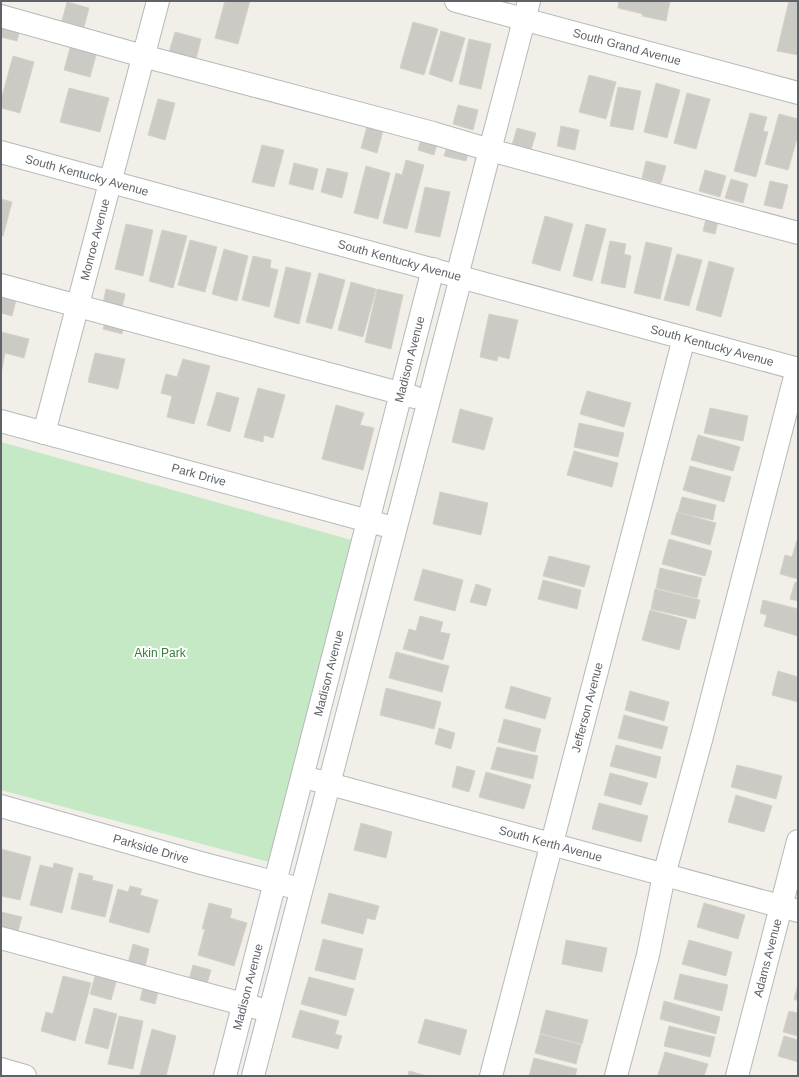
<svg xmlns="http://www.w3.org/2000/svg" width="799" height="1077" font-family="Helvetica,sans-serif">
	<rect width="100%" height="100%" fill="#f1efe8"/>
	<path fill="#c5e8c5" d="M1,442L355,541L269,862L1,790Z"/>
	<path fill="#cccac5" stroke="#d6d1c6" d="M225,1H250L238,44L215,38Z
		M619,1H670L666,21L642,16L643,14L618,8Z
		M789,1H798V55L777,51Z
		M67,2L89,8L84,27L62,21Z
		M413,22L438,29L424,75L400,68Z
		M21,23L17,41L1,37V27Z
		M441,31L465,38L452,82L429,74Z
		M175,32L201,39L196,59L169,52Z
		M469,39L491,44L481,89L459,84Z
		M72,41L98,48L90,77L64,70Z
		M13,56L34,62L20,113L1,108V100Z
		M589,75L616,82L606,119L579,112Z
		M656,83L680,90L667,138L644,132Z
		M618,87L641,91L633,130L610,126Z
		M69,88L109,98L100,132L60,122Z
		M687,93L710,99L696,149L674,143Z
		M158,99L175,103L165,140L148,135Z
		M458,105L478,110L473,130L453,124Z
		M750,113L767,117L763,131L768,132L756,177L734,171Z
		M779,114L798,119V135L788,170L765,164Z
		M368,123L384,127L377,153L361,148Z
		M561,126L579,130L575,150L557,146Z
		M517,128L536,133L531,150L512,145Z
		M423,132L439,137L434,155L418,150Z
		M449,139L471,145L466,161L444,156Z
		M262,145L284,150L274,187L252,182Z
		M406,160L424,165L407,229L383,223L396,173L402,175Z
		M646,161L666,166L661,183L642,178Z
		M294,163L318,169L313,190L289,184Z
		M366,166L390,173L378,219L354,213Z
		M327,168L348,173L342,198L321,192Z
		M705,170L726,176L720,197L699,191Z
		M731,179L748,184L743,203L725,198Z
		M770,181L788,185L782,209L764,205Z
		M425,187L450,192L440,237L415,232Z
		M1,199L12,202L3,236H1Z
		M707,215L719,218L715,234L703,231Z
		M545,216L573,224L560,271L532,263Z
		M126,224L153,230L143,276L115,269Z
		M586,224L606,229L592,281L573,276Z
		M162,230L187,236L173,288L149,281Z
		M190,240L217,247L205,292L178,285Z
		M610,241L626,244L624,254L631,256L625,288L601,283Z
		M646,242L672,248L660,299L634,293Z
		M224,249L248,256L237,301L212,294Z
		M677,254L702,260L689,306L664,300Z
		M253,256L271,260L270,268L278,270L269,307L242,300Z
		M709,261L734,268L721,317L696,310Z
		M286,267L311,273L299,324L274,317Z
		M319,273L345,280L332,329L306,322Z
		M351,282L376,289L363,337L338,330Z
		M106,289L125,294L121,313L102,308Z
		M377,289L403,295L391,349L365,342Z
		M1,293L17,296L12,316L1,313Z
		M489,314L518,320L509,359L498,356L497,361L480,357Z
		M106,318L124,322L122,334L103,329Z
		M1,332L29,339L24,358L5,353L2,369Z
		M95,353L125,359L118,389L88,382Z
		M183,359L210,366L194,424L167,417L172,396L161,393L166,374L177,377Z
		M258,388L285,395L273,438L264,435L263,442L244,437Z
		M587,391L631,403L624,427L580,414Z
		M217,392L239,398L230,432L207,425Z
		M336,405L364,413L360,425L374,428L363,470L322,459Z
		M710,408L748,416L743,441L704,433Z
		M460,409L493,418L484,450L452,442Z
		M579,423L624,433L618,457L574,447Z
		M698,435L740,447L733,471L691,460Z
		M574,451L618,463L612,487L567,475Z
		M690,466L731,477L724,502L683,490Z
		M440,492L488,503L481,535L433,524Z
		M682,497L716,505L713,520L678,512Z
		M677,512L716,523L710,545L671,534Z
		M669,539L712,551L705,576L662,564Z
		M797,540H798V579L780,574L785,555L792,557Z
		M549,556L590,566L584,587L543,576Z
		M660,568L702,578L697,598L656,588Z
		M423,569L463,580L455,611L414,600Z
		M543,580L581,590L577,609L538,599Z
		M795,582L798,583V601L790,599Z
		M476,584L491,589L486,606L470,602Z
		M655,589L700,600L695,619L651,609Z
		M763,600L798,609V636L764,626L767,615L760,613Z
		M650,610L687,620L679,650L642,640Z
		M420,616L443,622L440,632L450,634L443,660L403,649L409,629L416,631Z
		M396,652L449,666L442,692L389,678Z
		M778,671L798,677V702L772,695Z
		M511,686L551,698L545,719L505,708Z
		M386,688L441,702L434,729L380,715Z
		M630,691L669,702L664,721L625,710Z
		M624,715L668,727L662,749L618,738Z
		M504,719L541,729L535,752L498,742Z
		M439,728L455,733L451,749L435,744Z
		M616,745L661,757L656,778L610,766Z
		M497,747L538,756L533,779L491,769Z
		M737,765L782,776L776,799L731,787Z
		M457,766L475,771L469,792L452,787Z
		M486,772L531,785L524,809L479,797Z
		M610,773L648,783L641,805L604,795Z
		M736,795L772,806L764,832L728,822Z
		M599,803L648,816L641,842L592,829Z
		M361,823L392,832L386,858L354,850Z
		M1,849L31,857L20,900L1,896Z
		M54,863L73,868L62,913L30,905L40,865L53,868Z
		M79,873L93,876L92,880L113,885L105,917L71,909Z
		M130,886L142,889L140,895L158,900L149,933L109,922L118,889L128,892Z
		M329,893L379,906L375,920L367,918L363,934L321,923Z
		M209,903L232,909L230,918L247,923L234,966L198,955L205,929H202Z
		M704,903L745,915L738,939L697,927Z
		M1,912L22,917L16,938L1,934Z
		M323,939L363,949L355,980L315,970Z
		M566,940L607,948L602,972L562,964Z
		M689,940L732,952L726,976L682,964Z
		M133,944L149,949L145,967L128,963Z
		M193,965L211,970L206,987L188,983Z
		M96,973L117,979L111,1000L90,994Z
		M680,974L728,985L722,1011L674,999Z
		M63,976L91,983L75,1041L41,1031L46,1012L53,1014Z
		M309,977L354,989L346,1016L301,1004Z
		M144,984L159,988L155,1004L140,1000Z
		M798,984V1001L794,999Z
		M664,1001L720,1017L716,1034L660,1019Z
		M94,1008L117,1014L108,1049L85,1043Z
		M300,1010L339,1021L335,1034L342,1036L338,1049L292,1037Z
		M546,1010L588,1020L582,1044L540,1033Z
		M789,1011L798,1013V1036L783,1032Z
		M119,1016L143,1021L133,1069L108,1064Z
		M425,1019L467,1030L460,1055L418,1043Z
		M669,1026L715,1037L710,1057L664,1046Z
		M152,1029L176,1036L166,1076H143L140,1075Z
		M540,1034L581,1045L576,1064L535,1053Z
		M784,1036L798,1040V1062L778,1056Z
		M665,1052L708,1064L704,1076H661L658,1075Z
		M534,1058L577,1069L575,1076H529Z
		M409,1071L427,1076H408Z"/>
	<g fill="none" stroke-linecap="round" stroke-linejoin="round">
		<defs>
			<g id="minor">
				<path id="s1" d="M456,1L798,93"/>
				<path d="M1,16L143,56L433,133L490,150L798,233"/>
				<path id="s2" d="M1,152L798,369"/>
				<path d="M457,276L529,1"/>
				<path d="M1,285L414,397"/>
				<path id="s3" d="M1,421L383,525"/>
				<path id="s4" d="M44,433L158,1"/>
				<path id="s5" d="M315,780L798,911"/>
				<path id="s6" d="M1,806L201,863L289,886"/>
				<path d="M1,938L257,1008"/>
				<path d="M1,1069L25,1076"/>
				<path id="s7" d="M225,1076L433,269"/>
				<path d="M253,1076L461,277"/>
				<path id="s8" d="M491,1076L684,338"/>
				<path d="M616,1076L648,955L664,875L701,740L797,369"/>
				<path id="s9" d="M737,1076L798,841"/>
			</g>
		</defs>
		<use href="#minor" stroke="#b5b8bc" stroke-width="24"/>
		<use href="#minor" stroke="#fff" stroke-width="22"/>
	</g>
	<g text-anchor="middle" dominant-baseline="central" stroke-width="4" stroke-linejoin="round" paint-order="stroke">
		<g font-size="12" fill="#5f6368" stroke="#fff">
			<text stroke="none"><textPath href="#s1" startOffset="177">South Grand Avenue</textPath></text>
			<text stroke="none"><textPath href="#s2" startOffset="89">South Kentucky Avenue</textPath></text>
			<text stroke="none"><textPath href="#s4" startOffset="200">Monroe Avenue</textPath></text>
			<text stroke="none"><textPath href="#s2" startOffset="413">South Kentucky Avenue</textPath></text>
			<text stroke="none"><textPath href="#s2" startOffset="737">South Kentucky Avenue</textPath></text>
			<text stroke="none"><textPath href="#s7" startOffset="740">Madison Avenue</textPath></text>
			<text stroke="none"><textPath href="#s3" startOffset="205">Park Drive</textPath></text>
			<text stroke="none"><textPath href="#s7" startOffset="416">Madison Avenue</textPath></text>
			<text stroke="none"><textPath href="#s8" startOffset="381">Jefferson Avenue</textPath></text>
			<text stroke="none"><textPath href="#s5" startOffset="244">South Kerth Avenue</textPath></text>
			<text stroke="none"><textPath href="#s6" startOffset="156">Parkside Drive</textPath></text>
			<text stroke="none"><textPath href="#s9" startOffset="122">Adams Avenue</textPath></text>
			<text stroke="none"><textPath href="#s7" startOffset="92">Madison Avenue</textPath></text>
		</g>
		<g font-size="12" fill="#348238" stroke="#fff">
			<text x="160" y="653">Akin Park</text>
		</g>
	</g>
	<rect width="799" height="1077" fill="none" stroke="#5f6368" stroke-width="4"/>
</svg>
